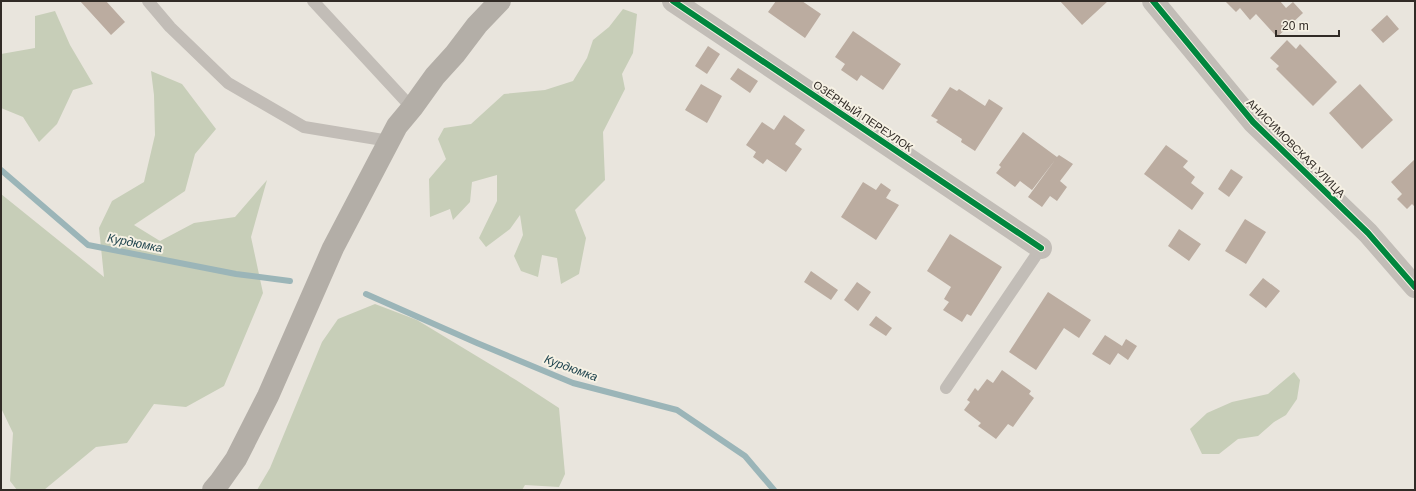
<svg xmlns="http://www.w3.org/2000/svg" width="1416" height="491" font-family="Helvetica,sans-serif">
	<rect width="100%" height="100%" fill="#e9e5dd"/>
	<path fill="#c7ceb8" d="M623,9L637,14L633,53L622,74L625,89L603,132L605,180L575,210L586,238L579,274L561,284L557,258L542,255L538,277L521,271L514,256L523,235L520,215L510,229L486,247L479,238L497,201V175L472,182L470,202L453,220L450,209L430,217L429,179L446,159L438,139L444,128L471,124L504,94L545,90L573,81L587,58L593,40L609,27Z
		M55,11L70,45L93,84L73,90L57,124L39,142L23,117L1,108V54L35,48V16Z
		M151,71L182,84L216,129L195,154L185,191L134,225L160,241L194,223L235,217L267,180L251,237L263,293L224,386L186,407L154,404L127,443L96,447L44,490H17L10,481L13,433L1,408V194L104,277L99,228L112,201L144,182L155,135L154,95Z
		M375,304L417,320L516,380L559,408L565,474L559,487L525,485L522,490H257L270,468L322,342L338,319Z
		M1294,372L1300,380L1297,399L1286,415L1274,422L1258,436L1238,439L1219,454H1202L1190,429L1207,413L1232,402L1268,394Z"/>
	<g fill="none" stroke-linecap="round" stroke-linejoin="round">
		<path stroke="#9bb5b8" stroke-width="6" d="M1,170L88,245L236,274L290,281
			M366,294L477,343L573,383L677,410L745,456L774,490"/>
	</g>
	<path fill="#bbaca0" d="M80,1H106L125,22L111,35Z
		M776,1H802L821,14L805,38L768,12Z
		M1060,1H1108L1082,25Z
		M1225,1H1280L1286,8L1293,2L1303,13L1277,37L1256,14L1250,20L1240,8L1236,12Z
		M1387,15L1399,29L1383,43L1371,30Z
		M853,31L901,64L883,90L861,75L857,81L841,70L845,64L835,57Z
		M1287,40L1296,49L1300,44L1337,82L1313,106L1276,69L1279,66L1270,58Z
		M708,46L720,54L707,74L695,66Z
		M738,68L758,81L750,93L730,79Z
		M701,84L722,96L707,123L685,110Z
		M1360,84L1393,120L1362,149L1329,113Z
		M950,87L957,91L959,89L985,106L989,99L1003,108L975,151L961,142L962,139L936,122L938,120L931,116Z
		M784,115L805,130L795,144L802,149L786,172L767,159L763,164L753,157L756,152L746,145L762,122L774,130Z
		M1023,132L1057,157L1059,155L1073,164L1060,181L1067,187L1057,201L1050,196L1042,207L1028,197L1055,160L1032,190L1020,181L1015,187L996,173L1001,167L999,165Z
		M1166,145L1188,161L1183,167L1195,177L1191,183L1204,193L1192,210L1144,174Z
		M1415,159V207L1412,204L1407,209L1397,199L1402,194L1391,182Z
		M1231,169L1243,177L1229,197L1218,189Z
		M863,182L876,190L881,183L891,190L886,198L899,205L876,240L841,217Z
		M1245,219L1266,232L1246,264L1225,251Z
		M1179,229L1201,244L1189,261L1168,246Z
		M950,234L1002,267L971,316L967,314L962,322L943,310L949,302L944,299L951,287L927,271Z
		M811,271L838,290L831,300L804,282Z
		M1263,278L1280,291L1266,308L1249,295Z
		M857,282L871,292L858,311L844,300Z
		M1048,292L1091,320L1079,338L1064,328L1036,370L1009,352Z
		M876,316L892,328L886,336L869,325Z
		M1105,335L1122,346L1126,339L1137,346L1128,360L1118,353L1110,365L1092,354Z
		M1002,370L1031,391L1029,394L1034,398L1013,427L1008,424L996,439L978,426L981,423L964,410L970,402L967,400L975,388L978,391L987,379L993,383Z"/>
	<g fill="none" stroke-linecap="round" stroke-linejoin="round">
		<path stroke="#c2bdb7" stroke-width="12" d="M148,1L170,27L228,83L304,127L389,141
			M313,1L412,108
			M946,388L1041,248"/>
		<path stroke="#c2bdb7" stroke-width="22" d="M673,1L1041,248
			M1153,1L1253,122L1368,233L1415,287"/>
		<path stroke="#b3aea7" stroke-width="22" d="M213,490L219,483L236,459L268,396L333,248L397,126L412,108L435,76L455,54L477,25L500,1"/>
		<defs>
			<path id="cycleway" d="M673,1L1041,248
				M1153,1L1253,122L1368,233L1415,287"/>
		</defs>
		<use href="#cycleway" stroke="#f6f1e4" stroke-width="8"/>
		<use href="#cycleway" stroke="#00873e" stroke-width="6"/>
	</g>
	<g text-anchor="middle" dominant-baseline="central" stroke-width="4" stroke-linejoin="round" paint-order="stroke">
		<g font-size="11" fill="#312b26" stroke="#f6f1e4">
			<text transform="translate(863 116) rotate(34)">ОЗЁРНЫЙ ПЕРЕУЛОК</text>
			<text transform="translate(1296 148) rotate(45)">АНИСИМОВСКАЯ УЛИЦА</text>
		</g>
		<g font-size="12" font-style="italic" fill="#20454f" stroke="#f6f1e4">
			<text transform="translate(135 243) rotate(11)">Курдюмка</text>
			<text transform="translate(571 368) rotate(20)">Курдюмка</text>
		</g>
	</g>
	<rect width="1416" height="491" fill="none" stroke="#312b26" stroke-width="4"/>
	<path d="M1276 30v6h63v-6" fill="none" stroke="#312b26" stroke-width="2"/>
	<text x="1282" y="30" font-size="12" fill="#312b26" stroke="#f6f1e4" stroke-width="3" paint-order="stroke">20 m</text>
</svg>
